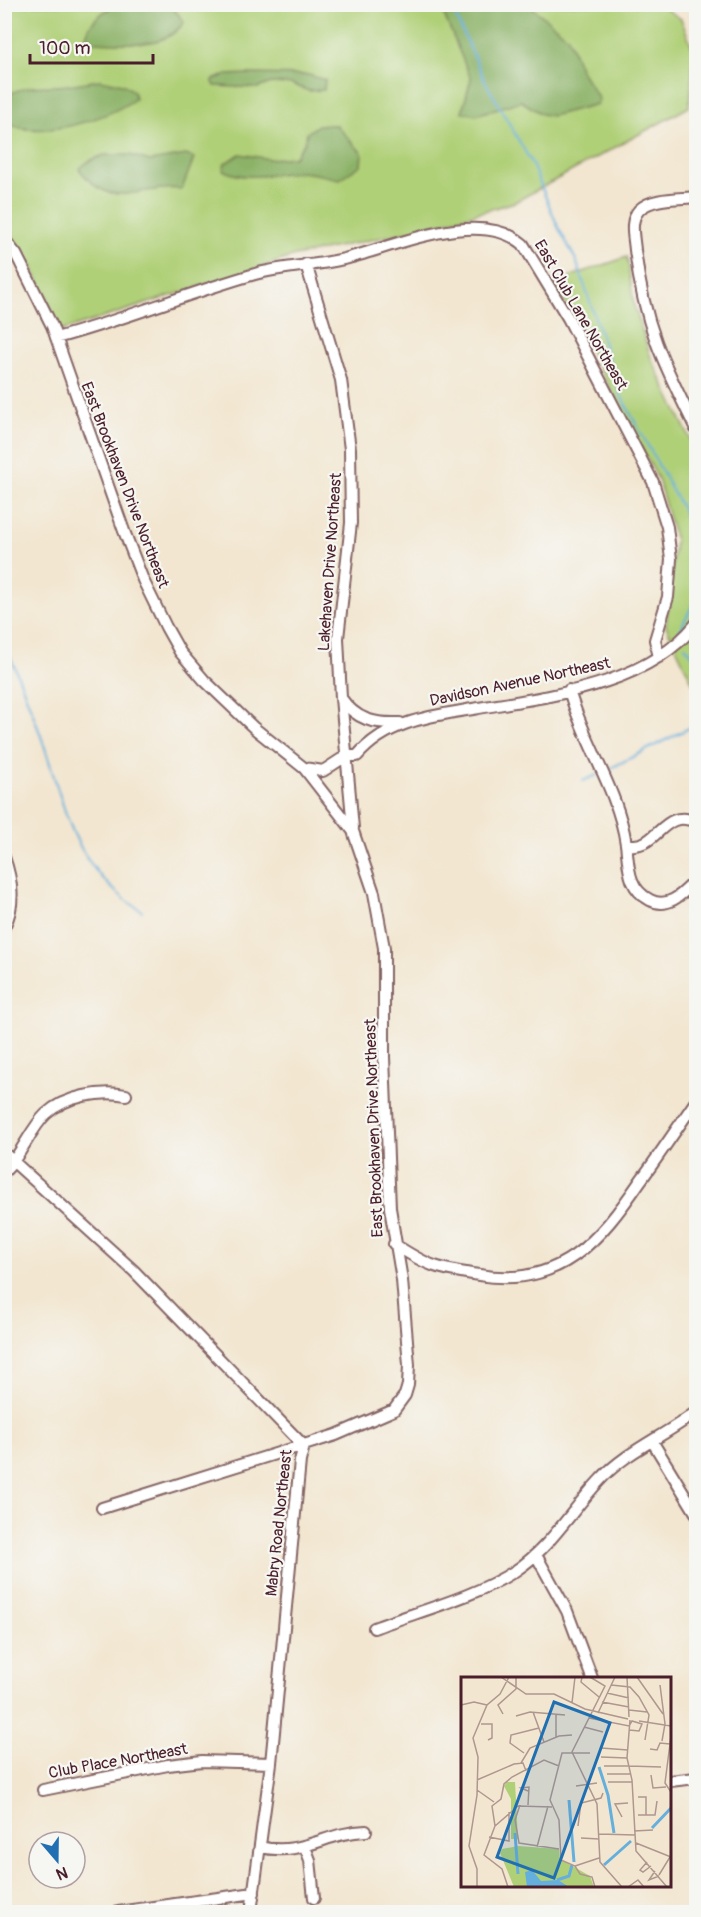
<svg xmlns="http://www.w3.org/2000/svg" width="701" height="1917" font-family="Pangolin,sans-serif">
	<rect width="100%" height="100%" fill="#f6f6f2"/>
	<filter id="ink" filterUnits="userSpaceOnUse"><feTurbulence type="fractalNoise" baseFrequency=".0167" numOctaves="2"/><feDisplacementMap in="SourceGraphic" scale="12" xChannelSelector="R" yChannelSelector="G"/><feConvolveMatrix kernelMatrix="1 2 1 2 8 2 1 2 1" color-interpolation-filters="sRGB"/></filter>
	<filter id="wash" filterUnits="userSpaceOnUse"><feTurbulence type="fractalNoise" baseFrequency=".008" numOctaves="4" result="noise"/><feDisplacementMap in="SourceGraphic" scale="24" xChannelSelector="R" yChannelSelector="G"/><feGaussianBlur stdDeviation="1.35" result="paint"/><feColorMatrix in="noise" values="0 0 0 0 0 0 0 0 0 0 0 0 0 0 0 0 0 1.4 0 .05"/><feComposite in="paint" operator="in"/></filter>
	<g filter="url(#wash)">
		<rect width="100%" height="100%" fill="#f2e6d0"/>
		<path fill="#b0d078" stroke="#7d7852" stroke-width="1.5" d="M5,5H660L681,19L694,51L689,107L515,202L422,229L295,256L61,331L33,269L5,226Z
			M627,257L634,305L651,358L696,451V690L666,626L675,540L658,479L554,282Z"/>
		<path fill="#8cb268" stroke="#6b684a" stroke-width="1.5" d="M115,5H171L184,22C164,53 118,41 86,42C85,24 101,13 115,5Z
			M440,5H529L568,37L581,71L599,99L597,104L552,116L542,114L521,101L476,115L462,112L471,79Z
			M247,74L309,75L325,80L324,90L309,91L291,84L271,83L258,88L215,86L212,80L226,75Z
			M99,80L123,84L134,92L135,99C106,120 38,141 5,122V96C29,85 30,87 56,86C70,86 85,82 99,80Z
			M318,125H336L362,153L361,165L340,179C327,177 311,172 298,172C274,173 245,182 223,170L225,163L240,154L270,159L294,157L305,142L307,133Z
			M104,155H130L150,161L186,155L194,158L182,189C137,184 114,214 79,169L89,161Z"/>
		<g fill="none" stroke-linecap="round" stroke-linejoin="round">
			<path stroke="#65afdd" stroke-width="2" d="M450,4L485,81L531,162L558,227L576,260L621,396L685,514L696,561V598L678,634
				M4,641C18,675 32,710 44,745C67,815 74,869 142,911
				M685,646L696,659
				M609,769L691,727L696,718
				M583,781L597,775"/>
		</g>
	</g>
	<g filter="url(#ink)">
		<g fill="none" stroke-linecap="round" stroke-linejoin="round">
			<defs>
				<path id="street" d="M696,197C680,199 651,197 639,210C629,221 634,237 635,250C644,325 663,363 696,429
					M4,239L16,254L52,326L124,531L143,580L166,627L180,652L204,680L254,728L304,768L353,831L374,893L384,948V1057L390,1208L402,1280L409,1365L408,1385L405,1395L394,1410L336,1435L102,1508
					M306,264L341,380L350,449L351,523L338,638L341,698L353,828
					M56,338C123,320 188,293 255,274C284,266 315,266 344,259C394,247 479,207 523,244L568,318L653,482L667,527L671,559L668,597L655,640L659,657
					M569,690C583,742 618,789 626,844C629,866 627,888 650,900C669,910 684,892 696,880
					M341,698C356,720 374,724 400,723
					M346,756H357C387,721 431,716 473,709C549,696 645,687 696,624
					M304,768L323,771L346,756
					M626,844C657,853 662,806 696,822
					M4,857C12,880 16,904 4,927
					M4,1153L134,1271L304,1446
					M4,1172C22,1155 30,1129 46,1114C65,1096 102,1090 126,1095
					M394,1244C429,1267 438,1269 479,1275C560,1289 600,1240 641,1180C660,1154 678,1127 696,1101
					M652,1441L696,1513
					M536,1555L567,1611L592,1678
					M374,1628C419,1611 475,1597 515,1571C550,1548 571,1511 599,1481C626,1451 665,1436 696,1412
					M670,1781L696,1778
					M43,1790L168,1765L202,1761L271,1763
					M260,1847C302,1857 326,1832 366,1831
					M305,1847L310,1860L314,1898
					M118,1912L254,1893
					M251,1912L271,1763L300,1461L304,1446"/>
			</defs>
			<use href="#street" stroke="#856565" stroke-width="14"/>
			<use href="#street" stroke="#fff" stroke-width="10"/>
		</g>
	</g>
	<g text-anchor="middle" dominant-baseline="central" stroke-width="4.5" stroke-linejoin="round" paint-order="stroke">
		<g font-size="16" fill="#4a1f2b" stroke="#f6f6f2">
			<text transform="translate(581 315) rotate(60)">East Club Lane Northeast</text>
			<text transform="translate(125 485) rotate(69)">East Brookhaven Drive Northeast</text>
			<text transform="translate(330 562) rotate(-86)">Lakehaven Drive Northeast</text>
			<text transform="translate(520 682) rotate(-12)">Davidson Avenue Northeast</text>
			<text transform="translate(374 1128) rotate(-92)">East Brookhaven Drive Northeast</text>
			<text transform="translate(279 1523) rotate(-84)">Mabry Road Northeast</text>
			<text transform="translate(118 1761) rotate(-10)">Club Place Northeast</text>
		</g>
	</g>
	<g transform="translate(461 1677)">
		<rect width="210" height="210" fill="#f2e6d0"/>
		<path d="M46,105H54L57,162H50V122L43,109ZM57,169L98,172L99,182L129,199L133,210H53L39,176L41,172Z" fill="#b0d078"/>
		<path d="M71,193L80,204L97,203L108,210H66L64,195Z" fill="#65afdd"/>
		<path fill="none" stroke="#65afdd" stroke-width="3" d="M138,90L147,118L153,156M108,123L113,185M191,151L210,131M54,156L57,197M143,188L170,164M96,203L108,199L111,188"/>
		<path fill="none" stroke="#af968e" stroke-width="1.5" d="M40,0L65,17H93L124,32L167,42M121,0L120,5L138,20M129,0L144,9L111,75L136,127L139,185L161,210M166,0L168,40M176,0L202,37M150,8L169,10L178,20L188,38L184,63M199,8L204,47L201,64M146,16L168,21M141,25L168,30M111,26L114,0M0,28L13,25L26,28M168,33L186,35M72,35L83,65M137,36L154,0M42,37L37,28L55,12V1M95,38V60M55,39L69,35L104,38M128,41L168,49L171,44L181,47L178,54L168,53M169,43L166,81L171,103L175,174L206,210M178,44L210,49M20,47H31V61L27,63L31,61M123,50L142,55M210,59L204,106L210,115M140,71L167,73M189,72L196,73L199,66L209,67M63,76L49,66L50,58L78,51M129,76H101L89,123L98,143L100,183L114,189L119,197L131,200L134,210M140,80L166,81M60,86L69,71L98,59L111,58M143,89H167M168,89L200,90M146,97H170M190,98L192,111L205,110M16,103L53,87L62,86L65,94M147,105H171M115,109L136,106M16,113L33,125M67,114L60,111L68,110L67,128M177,120H185V138M59,128L54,143L58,166L98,172M177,138H194L196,124M161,140L154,127L167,126M34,149L57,129L91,130M117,149L120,126L140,121L142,116M173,154L192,153M138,157L174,158M28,160L48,164V135M120,161L138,162M175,166L210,180M76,170L87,129M186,185L179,193L182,195L190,189M114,189L138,181M194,194L188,203L198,199M198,198L209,180M16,210V192L8,169L16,118L17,80L12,61L26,28L39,17L48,0M47,210L41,192L23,178L34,149L31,129L40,122L43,107L51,100L83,83L98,89M167,210L177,203L183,210"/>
		<path fill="#1f6fb2" fill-opacity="0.15" stroke="#1f6fb2" stroke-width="3" d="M93,25L149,46L93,201L36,180Z"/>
		<rect width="210" height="210" fill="none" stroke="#4a1f2b" stroke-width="3"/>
	</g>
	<rect width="701" height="1917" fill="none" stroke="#f6f6f2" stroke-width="24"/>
	<g transform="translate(57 1860) rotate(160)"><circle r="28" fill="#f6f6f2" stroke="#b1a0a2" stroke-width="1.5"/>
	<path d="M0-4.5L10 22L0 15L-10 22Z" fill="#1f6fb2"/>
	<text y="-9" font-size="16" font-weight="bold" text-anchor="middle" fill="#4a1f2b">N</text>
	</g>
	<path d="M30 54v9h123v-9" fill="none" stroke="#4a1f2b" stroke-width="3"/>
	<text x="39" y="54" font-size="18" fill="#4a1f2b" stroke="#f6f6f2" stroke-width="4.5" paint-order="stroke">100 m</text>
</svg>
